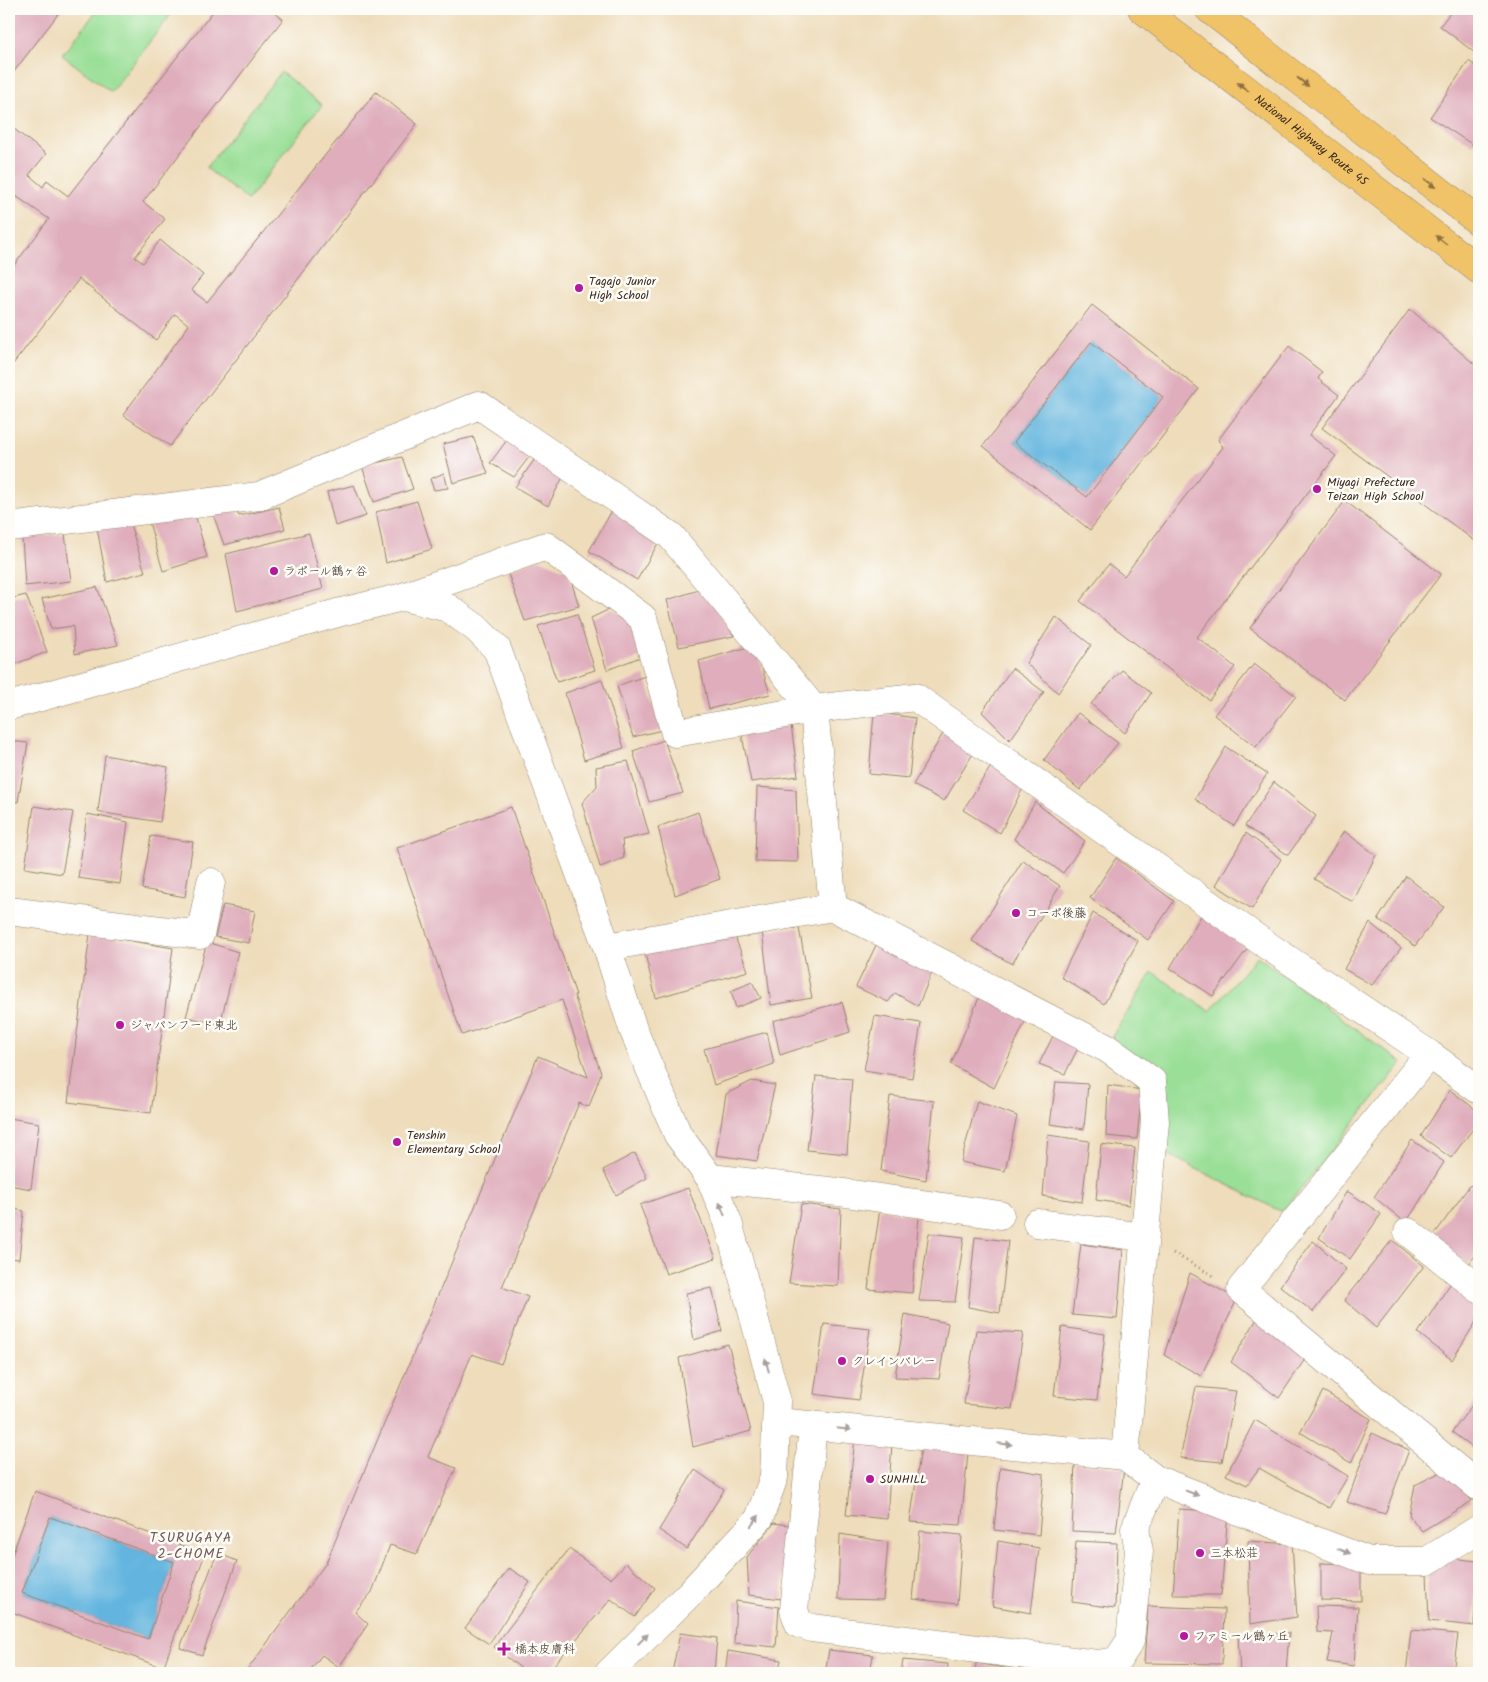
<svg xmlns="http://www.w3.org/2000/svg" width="1488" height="1682" font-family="Kalam,'Klee One',sans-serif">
	<rect width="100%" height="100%" fill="#fdfcf7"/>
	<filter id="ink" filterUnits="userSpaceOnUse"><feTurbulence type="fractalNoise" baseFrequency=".02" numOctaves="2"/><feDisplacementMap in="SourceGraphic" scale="10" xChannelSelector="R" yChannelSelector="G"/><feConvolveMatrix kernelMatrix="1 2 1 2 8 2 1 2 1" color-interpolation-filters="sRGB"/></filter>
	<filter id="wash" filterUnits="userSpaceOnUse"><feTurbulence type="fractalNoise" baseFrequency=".0096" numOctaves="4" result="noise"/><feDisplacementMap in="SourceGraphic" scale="20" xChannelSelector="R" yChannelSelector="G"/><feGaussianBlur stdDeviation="1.12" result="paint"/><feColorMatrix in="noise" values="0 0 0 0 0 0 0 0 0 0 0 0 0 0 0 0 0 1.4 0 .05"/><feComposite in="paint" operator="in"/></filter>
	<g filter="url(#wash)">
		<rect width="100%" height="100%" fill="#eedcba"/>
		<path fill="#9adf97" stroke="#6a845a" d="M98,9H175L111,92L62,55Z
			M281,72L322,105L248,200L206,168Z
			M1257,956L1402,1063L1282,1212L1167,1154L1166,1125L1110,1040L1152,972L1210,1011Z"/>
		<path fill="#64b5df" stroke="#50707e" d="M1091,342L1163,397L1087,497L1014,442Z
			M50,1517L174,1562L148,1639L22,1593Z"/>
		<g id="blocks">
			<path fill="#dfadbc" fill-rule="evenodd" d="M9,9H62L9,78Z
				M215,9H270L283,19L143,202L165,219L135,257L143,263L160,240L203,275L191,290L207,302L376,92L417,124L170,446L123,415L189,325L175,314L156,340L79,279L13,364L9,367V272L49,219L13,194L9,199V125L46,154L29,175L43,187L47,180L68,196Z
				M1453,9H1479V56L1440,26Z
				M1469,61L1479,69V135L1473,145L1430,117Z
				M1092,305L1199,389L1090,530L983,446ZM1091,342L1163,397L1087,497L1014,442Z
				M1410,309L1479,368V544L1322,428Z
				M1289,346L1322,372L1318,379L1339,395L1309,435L1336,456L1197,637L1235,667L1209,700L1080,601L1109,564L1124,576L1223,447L1218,440Z
				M510,436L532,453L514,477L490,463Z
				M473,437L488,473L453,483L443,444Z
				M402,457L413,489L374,502L362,466Z
				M535,459L563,477L548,506L515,487Z
				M444,473L448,488L434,490L430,479Z
				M354,485L366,516L335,526L327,492Z
				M417,501L432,549L386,563L376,512Z
				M1345,501L1441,574L1345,700L1250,628Z
				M235,507L239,516L279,507L285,529L224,545L213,514Z
				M614,507L661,538L637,580L589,551Z
				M195,514L207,557L163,571L149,522Z
				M130,524L145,572L107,582L97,528Z
				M309,533L323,589L237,611L226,554Z
				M65,534L71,581L25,586L22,537Z
				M539,559L568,571L579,606L525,621L507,571Z
				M97,587L118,645L75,654L73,626L51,629L42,599Z
				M705,588L734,636L679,647L667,600Z
				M26,595L47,652L10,666L9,599Z
				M610,609L634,618L643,656L607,670L591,618Z
				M577,614L595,670L557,682L538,626Z
				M1056,617L1091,645L1058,693L1026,663Z
				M755,645L770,694L709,709L699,661Z
				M1254,664L1296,696L1256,747L1214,715Z
				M1012,668L1044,692L1010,740L982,712Z
				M1122,670L1151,693L1125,733L1091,704Z
				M645,676L662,730L633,737L617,686Z
				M602,680L624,748L584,760L565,693Z
				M874,712L915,718L909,778L869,774Z
				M1078,713L1118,743L1080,790L1044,760Z
				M791,725L798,776L751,782L741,730Z
				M945,730L974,752L944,801L913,785Z
				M664,740L683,793L649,802L633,751Z
				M9,741L28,743L18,802L9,801Z
				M1226,747L1267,774L1234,826L1195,799Z
				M105,755L168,767L160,822L98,812Z
				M628,761L649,834L622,840L624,858L600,867L582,803L597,786L596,767Z
				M993,763L1025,784L1000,833L963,810Z
				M1274,782L1316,816L1288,855L1245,826Z
				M757,787L796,790L798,862L755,861Z
				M1035,802L1085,841L1063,873L1014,839Z
				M34,806L73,812L62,874L25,868Z
				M511,807L576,995H574L601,1073L589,1107L579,1103L502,1287L528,1297L501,1364L472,1354L428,1457L456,1468L417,1554L390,1545L372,1592L355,1612L368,1624L339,1667L322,1655L308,1673H245L326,1563L538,1056L588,1077L562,1000L462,1035L397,848Z
				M698,812L720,879L675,895L658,827Z
				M87,814L128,822L120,884L78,878Z
				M1344,831L1376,855L1353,902L1314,879Z
				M1246,833L1281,859L1252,909L1216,885Z
				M151,836L193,842L185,897L142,889Z
				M1116,858L1174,901L1148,940L1090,898Z
				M1023,860L1060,886L1012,964L972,941Z
				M1406,876L1444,907L1415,946L1378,919Z
				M223,905L255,911L249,943L215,937Z
				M1093,913L1138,941L1104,1004L1061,977Z
				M1201,916L1248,948L1213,996L1170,968Z
				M1370,923L1401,948L1372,985L1344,969Z
				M799,928L812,998L771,1005L762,930Z
				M90,934L173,948L151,1113L68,1102Z
				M734,934L748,971L656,998L645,954Z
				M878,941L933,970L918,1006L895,993L888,1002L856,987Z
				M207,942L238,952L220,1024L186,1017Z
				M752,982L761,998L736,1008L731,991Z
				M981,993L1028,1016L994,1088L951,1064Z
				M842,1002L850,1032L780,1055L773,1021Z
				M875,1016L921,1023L912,1078L864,1070Z
				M767,1032L774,1064L714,1085L704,1049Z
				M1053,1036L1079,1046L1065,1074L1039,1064Z
				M816,1076L852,1079L847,1154L807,1150Z
				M752,1081L775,1085L757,1161L716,1155L726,1094Z
				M1056,1082L1088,1084L1084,1129L1050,1124Z
				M1108,1085L1142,1090L1137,1139L1106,1136Z
				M1450,1090L1479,1112V1121L1451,1158L1421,1136Z
				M890,1096L934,1101L926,1180L881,1171Z
				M977,1101L1017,1116L1005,1171L961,1162Z
				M9,1118L39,1123L31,1189L9,1185Z
				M1048,1135L1089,1141L1082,1202L1043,1196Z
				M1412,1140L1444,1162L1406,1223L1374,1197Z
				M1101,1144L1135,1148L1129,1205L1096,1200Z
				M635,1153L647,1178L616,1195L603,1170Z
				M1470,1185L1479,1192V1250L1469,1264L1432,1238Z
				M688,1188L716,1258L666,1274L640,1205Z
				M1347,1191L1381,1214L1350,1259L1319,1238Z
				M801,1204L841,1209L838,1286L789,1283Z
				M9,1208L24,1211L19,1259L9,1258Z
				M880,1209L919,1217L912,1293L868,1289Z
				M929,1233L964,1237L955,1302L919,1301Z
				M975,1237L1008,1241L1000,1313L968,1307Z
				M1392,1240L1424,1266L1376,1328L1344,1300Z
				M1313,1241L1346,1269L1313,1312L1280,1286Z
				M1081,1244L1123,1250L1117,1319L1072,1315Z
				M1190,1273L1237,1299L1201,1376L1164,1355Z
				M1452,1281L1479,1302V1317L1452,1360L1418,1333Z
				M712,1288L722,1331L694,1340L686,1293Z
				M905,1314L948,1323L939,1379L895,1377Z
				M1260,1314L1307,1356L1279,1398L1231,1362Z
				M824,1324L870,1329L859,1400L814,1394Z
				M1062,1327L1105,1334L1097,1400L1054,1396Z
				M976,1330L1023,1333L1012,1409L964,1404Z
				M728,1344L751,1431L693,1447L679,1358Z
				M1196,1387L1236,1391L1222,1462L1180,1458Z
				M1323,1391L1371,1419L1351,1463L1300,1432Z
				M1479,1396V1451L1478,1452L1452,1432Z
				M1255,1420L1348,1476L1329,1508L1259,1468L1247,1485L1226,1475Z
				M1372,1433L1409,1450L1385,1514L1347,1502Z
				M855,1439L892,1443L887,1519L846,1515Z
				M921,1448L968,1453L961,1525L910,1522Z
				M1075,1463L1124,1468L1116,1533L1072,1531Z
				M1000,1467L1044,1474L1039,1535L994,1530Z
				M695,1470L724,1490L687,1549L659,1530Z
				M1445,1470L1472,1501L1422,1531L1409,1515L1415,1485Z
				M35,1491L205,1554L163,1668L9,1611V1564ZM50,1517L174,1562L148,1639L22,1593Z
				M1179,1509L1228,1512L1221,1595H1173Z
				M774,1523L789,1525L782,1599L749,1595L747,1557Z
				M920,1531L962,1535L957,1604L913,1599Z
				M840,1534L888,1542L883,1600L838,1599Z
				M998,1541L1039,1548L1031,1613L992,1606Z
				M1076,1541L1117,1543L1115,1608L1072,1602Z
				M1248,1541L1292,1544L1297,1617L1250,1624Z
				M569,1549L611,1579L626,1563L655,1588L635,1617L611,1599L547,1673H527L494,1647Z
				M217,1553L237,1561L202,1655L180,1648Z
				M1449,1558L1478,1561L1474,1626L1429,1621L1427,1573Z
				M1321,1563L1361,1564V1601L1321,1600Z
				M509,1568L530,1582L489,1644L465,1628Z
				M736,1601L779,1607L776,1647L734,1643Z
				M1148,1606L1224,1609L1222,1664L1144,1663Z
				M1316,1606L1358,1607L1354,1666L1327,1662L1333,1633L1317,1632Z
				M1411,1630L1458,1634L1453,1673H1406Z
				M680,1633L717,1638L714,1673H672Z
				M1289,1633L1286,1673H1240L1238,1636Z
				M829,1650L873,1655L870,1673H825Z
				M728,1651L781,1660L778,1673H725Z
				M903,1660L948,1664L947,1673H901Z
				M976,1663L1028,1672V1673H975Z"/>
		</g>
	</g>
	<g filter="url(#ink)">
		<use href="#blocks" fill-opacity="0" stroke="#94836c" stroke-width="1"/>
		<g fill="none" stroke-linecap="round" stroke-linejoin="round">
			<defs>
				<path id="street" d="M9,527L259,496L479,405L671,536L814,709L833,907
					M403,597L546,546L643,618L675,733L814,709L915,697L1265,944L1429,1054L1479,1090
					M9,706L341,612L403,597L448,608L476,628L497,649L607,947L633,1029L678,1135L710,1178L728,1222L777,1402L774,1477L759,1519L690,1593L609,1673
					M9,911L200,935L211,882
					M607,947L833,907L1108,1049L1152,1081L1155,1122L1125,1456
					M1429,1054L1241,1289L1479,1487
					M710,1178L838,1192L1000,1215
					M1037,1223L1144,1237
					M1408,1232L1479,1289
					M778,1422L1125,1456L1155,1479L1369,1561H1427L1479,1529
					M813,1426L794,1610L799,1624L812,1628L1097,1664L1117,1661L1130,1641L1139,1551L1135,1529L1155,1479"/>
				<g id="highway">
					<path id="s1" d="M1142,9L1479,270"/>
					<path d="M1209,9L1479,222"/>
				</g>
			</defs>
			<use href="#street" stroke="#94836c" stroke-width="29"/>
			<use href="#highway" stroke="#94836c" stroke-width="29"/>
			<path stroke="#94836c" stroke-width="3" stroke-dasharray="1 4" stroke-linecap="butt" d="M1173,1253L1214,1276"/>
			<use href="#street" stroke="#fff" stroke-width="28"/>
			<use href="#highway" stroke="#f0c369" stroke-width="28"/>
		</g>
		<defs><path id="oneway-solid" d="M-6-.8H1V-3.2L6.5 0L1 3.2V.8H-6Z" transform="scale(1.25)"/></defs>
		<g fill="#8c6f40">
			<use href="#oneway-solid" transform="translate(1303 82) rotate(38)"/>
			<use href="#oneway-solid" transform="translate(1243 87) rotate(-142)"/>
			<use href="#oneway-solid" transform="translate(1430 183) rotate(38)"/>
			<use href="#oneway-solid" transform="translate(1441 240) rotate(-142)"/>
		</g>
		<g fill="#a79f9a">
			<use href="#oneway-solid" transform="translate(722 1209) rotate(-112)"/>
			<use href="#oneway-solid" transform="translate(767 1365) rotate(-105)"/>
			<use href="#oneway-solid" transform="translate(844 1429) rotate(6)"/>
			<use href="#oneway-solid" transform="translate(1005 1444) rotate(6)"/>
			<use href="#oneway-solid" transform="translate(1192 1493) rotate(21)"/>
			<use href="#oneway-solid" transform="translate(755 1521) rotate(-53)"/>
			<use href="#oneway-solid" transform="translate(1344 1551) rotate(21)"/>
			<use href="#oneway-solid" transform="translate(643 1639) rotate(-45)"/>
		</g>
	</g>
	<g fill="#b5179e" stroke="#fdfcf7" stroke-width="2">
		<circle cx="579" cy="288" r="5"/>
		<circle cx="1317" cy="489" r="5"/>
		<circle cx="274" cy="571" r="5"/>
		<circle cx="1016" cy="913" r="5"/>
		<circle cx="120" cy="1025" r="5"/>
		<circle cx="397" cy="1142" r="5"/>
		<circle cx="842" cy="1361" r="5"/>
		<circle cx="870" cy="1479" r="5"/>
		<circle cx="1200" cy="1553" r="5"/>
		<circle cx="1184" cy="1636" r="5"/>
		<path d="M501.5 1641.5h5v5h5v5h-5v5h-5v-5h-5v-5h5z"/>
	</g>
	<g text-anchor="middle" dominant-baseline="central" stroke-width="5" stroke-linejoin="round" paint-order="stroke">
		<g font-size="12" fill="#3b2a1e" stroke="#fdfcf7">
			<text stroke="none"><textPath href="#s1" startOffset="214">National Highway Route 45</textPath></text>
		</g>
		<g font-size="12" fill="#3b2a1e" stroke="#fdfcf7" text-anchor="start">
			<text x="589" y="281">Tagajo Junior<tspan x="589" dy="14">High School</tspan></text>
			<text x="1327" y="482">Miyagi Prefecture<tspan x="1327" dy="14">Teizan High School</tspan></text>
			<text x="284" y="571">ラポール鶴ヶ谷</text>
			<text x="1026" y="913">コーポ後藤</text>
			<text x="130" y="1025">ジャパンフード東北</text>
			<text x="407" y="1135">Tenshin<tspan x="407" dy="14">Elementary School</tspan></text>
			<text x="852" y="1361">クレインバレー</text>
			<text x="880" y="1479">SUNHILL</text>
			<text x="1210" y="1553">三本松荘</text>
			<text x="1194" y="1636">ファミール鶴ヶ丘</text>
			<text x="515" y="1649">橋本皮膚科</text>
		</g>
		<g font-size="14" letter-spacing="1" fill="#745855" stroke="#fdfcf7">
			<text x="191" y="1538">TSURUGAYA<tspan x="191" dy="16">2-CHOME</tspan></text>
		</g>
	</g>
	<rect width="1488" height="1682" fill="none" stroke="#fdfcf7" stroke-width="30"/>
</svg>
